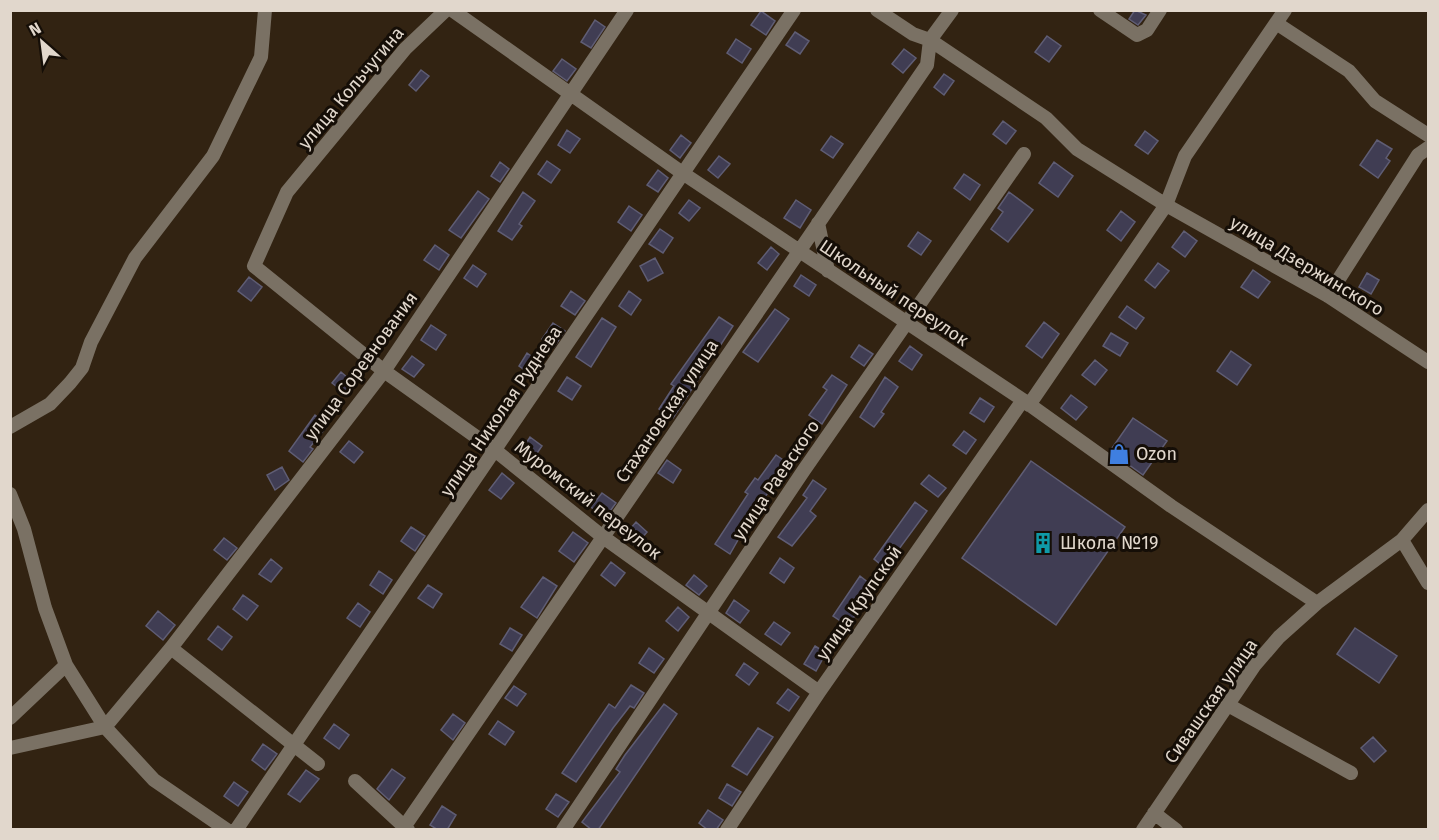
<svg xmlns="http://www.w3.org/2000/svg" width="1439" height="840" font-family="'Fira Sans',sans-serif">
	<rect width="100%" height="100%" fill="#322312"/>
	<path fill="#403d53" stroke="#5f5d74" stroke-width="1.5" d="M1135,10L1146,15L1138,25L1129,19Z
		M761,11L775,21L766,35L751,25Z
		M595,20L605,27L591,48L581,42Z
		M795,32L809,41L800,54L786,45Z
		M1047,36L1061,46L1049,62L1035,52Z
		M736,39L751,49L742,63L727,53Z
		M904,49L916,58L903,73L892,64Z
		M562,59L576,69L567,81L553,71Z
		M421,70L429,76L416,91L409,85Z
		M944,74L954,81L944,95L934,87Z
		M1003,121L1016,131L1006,144L993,134Z
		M567,130L580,139L570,153L558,145Z
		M1145,131L1158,141L1148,154L1135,145Z
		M681,135L691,143L680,158L670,150Z
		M831,136L843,144L833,158L821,150Z
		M1377,140L1392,149L1386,158L1390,161L1378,178L1360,165Z
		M719,156L730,164L718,178L708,170Z
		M547,161L560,170L551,183L538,174Z
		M500,162L509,169L500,182L491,176Z
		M1054,162L1073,176L1058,197L1039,183Z
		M658,170L668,178L658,192L647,185Z
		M964,174L980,185L970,200L954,188Z
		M478,191L489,199L461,238L449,230Z
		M523,192L535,201L519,224L522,226L512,240L498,231Z
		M1009,192L1033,210L1008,242L991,229L1003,212L998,208Z
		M689,200L700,208L689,221L679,213Z
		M796,200L811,210L800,228L784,218Z
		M629,206L642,215L631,231L618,222Z
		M1121,211L1135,222L1121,241L1107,230Z
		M660,229L673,238L663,253L649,244Z
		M1184,231L1197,241L1185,257L1172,247Z
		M918,232L931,241L921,255L908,246Z
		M435,245L449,255L439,270L424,260Z
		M771,247L779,254L767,270L758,263Z
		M655,258L663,273L648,281L640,266Z
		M1158,263L1169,271L1155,288L1145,280Z
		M473,265L486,274L477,287L464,278Z
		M1253,270L1270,282L1258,298L1241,287Z
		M1367,273L1379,280L1371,294L1359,287Z
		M801,275L816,285L809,296L794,286Z
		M249,277L262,287L251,301L238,291Z
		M571,291L585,301L575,315L561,306Z
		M629,291L641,300L631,315L619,306Z
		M1127,306L1144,318L1136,329L1119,317Z
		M775,309L789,319L758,362L743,352Z
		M719,317L733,326L673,418L659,409L674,386L671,384Z
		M602,318L616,327L591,367L576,357Z
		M1044,322L1059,334L1042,358L1026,346Z
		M553,323L565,331L554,347L542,339Z
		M431,325L446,335L436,350L421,340Z
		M1111,333L1128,343L1120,356L1103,346Z
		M859,345L873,354L864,366L851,357Z
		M910,346L922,355L912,370L899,361Z
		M1231,351L1251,365L1237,385L1217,371Z
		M527,353L541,363L533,376L519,366Z
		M412,356L424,365L414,377L402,369Z
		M1095,360L1107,370L1095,385L1082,375Z
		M341,372L354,383L346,394L332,383Z
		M832,375L847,385L822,424L809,415L827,390L823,387Z
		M567,377L581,386L572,400L558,391Z
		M885,377L898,387L881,412L884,414L874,427L860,417Z
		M1071,395L1087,407L1076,420L1061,408Z
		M980,398L994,407L984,422L970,413Z
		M315,415L328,425L310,447L313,449L303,462L289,451Z
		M494,415L503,422L493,436L484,429Z
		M1133,418L1167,441L1143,475L1110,451Z
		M964,431L976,440L966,454L953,445Z
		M530,437L542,446L531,462L519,454Z
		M349,441L363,452L354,463L340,452Z
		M776,455L789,464L754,512L730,554L715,544L748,494L745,492L755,478L758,480Z
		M465,456L475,463L464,479L454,473Z
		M667,460L681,470L673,483L658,473Z
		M1031,461L1125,527L1056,625L962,558Z
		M282,467L289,480L275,490L267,475Z
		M502,473L514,483L501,499L489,490Z
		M929,475L946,488L938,497L921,484Z
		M813,480L826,489L810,511L816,516L792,546L778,537L807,498L803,495Z
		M602,493L616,503L605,518L591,507Z
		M915,502L927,511L885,568L874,559Z
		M636,522L647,532L635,546L624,536Z
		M411,527L425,536L415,551L401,541Z
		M573,532L588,543L574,562L559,551Z
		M224,538L237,548L227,560L214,550Z
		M780,558L794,568L784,583L770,573Z
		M271,559L282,568L271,582L259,574Z
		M611,562L625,573L615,586L601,575Z
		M379,571L392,580L383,594L370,585Z
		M694,575L707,586L699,595L686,585Z
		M860,576L874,587L848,626L833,616Z
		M543,577L557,586L537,618L521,607Z
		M428,585L442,594L433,608L418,598Z
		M243,595L258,606L247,620L233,609Z
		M734,600L749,611L740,623L726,613Z
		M358,603L370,612L360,627L347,618Z
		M678,607L689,617L678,631L666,621Z
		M158,611L175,625L163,640L146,626Z
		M774,622L790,633L781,645L765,634Z
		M218,626L232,637L222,650L208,639Z
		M510,628L522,635L512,651L500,644Z
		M1355,628L1397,656L1379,683L1337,654Z
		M815,646L826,653L816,671L804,664Z
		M649,648L664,659L654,673L639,663Z
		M744,663L758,673L749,685L736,675Z
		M631,685L644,693L634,708L630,706L613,728L576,782L562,773L609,704L615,708Z
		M514,686L526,694L517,706L505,698Z
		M788,689L799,697L789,711L777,703Z
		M664,704L677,714L598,830H592L582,822L620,772L616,769L625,755Z
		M453,714L465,723L453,740L441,730Z
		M498,721L514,732L505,745L489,734Z
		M334,724L349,735L339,749L324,738Z
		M758,728L773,737L747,775L732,766Z
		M1373,737L1386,751L1374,762L1361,748Z
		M263,744L277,754L265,770L252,760Z
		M392,769L405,778L389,800L377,789Z
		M306,770L319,779L300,802L288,794Z
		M234,782L248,792L238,806L224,796Z
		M727,784L741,792L732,806L719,798Z
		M556,794L569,802L558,817L546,809Z
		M442,806L456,815L447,830H438L430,825Z
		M708,810L723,820L716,830H708L699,823Z"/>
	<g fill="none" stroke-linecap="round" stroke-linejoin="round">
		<path stroke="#7a7164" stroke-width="14" d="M446,10L405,49L287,192L254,266L384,371L496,451L603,537L819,692
			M452,10L681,172L1023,400L1171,506L1317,603
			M877,10L913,34L930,40L1046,118L1077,149L1166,205L1029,405
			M1100,10L1137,35L1147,30L1160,10
			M1285,10L1185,156L1166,205L1328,296L1428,362
			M1276,23L1349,71L1375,101L1428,135
			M818,223L828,271
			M1328,296L1418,155L1428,148
			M10,427L50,404L70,383L82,368L91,342L135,258L213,156L261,57L265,10
			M10,494L24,529L45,608L66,665L105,727L154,780L227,830
			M1402,540L1428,583
			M171,648L318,764
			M1228,705L1351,773
			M10,718L66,665
			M105,727L171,648L384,371L627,10
			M10,748L105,727
			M355,781L408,830
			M1154,813L1176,830
			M236,830L794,10
			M402,830L927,65L930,40L952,10
			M563,830L804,470L1024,154
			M727,830L819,692L1023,400
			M1143,830L1254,666L1279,637L1317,603L1402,540L1428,510"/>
	</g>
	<defs>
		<symbol id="shop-bare" viewBox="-9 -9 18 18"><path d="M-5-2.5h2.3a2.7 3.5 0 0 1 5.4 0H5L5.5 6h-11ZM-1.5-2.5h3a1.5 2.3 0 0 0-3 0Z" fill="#3f7fe0" stroke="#150e07" stroke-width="2.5" paint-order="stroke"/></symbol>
		<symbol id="building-bare" viewBox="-9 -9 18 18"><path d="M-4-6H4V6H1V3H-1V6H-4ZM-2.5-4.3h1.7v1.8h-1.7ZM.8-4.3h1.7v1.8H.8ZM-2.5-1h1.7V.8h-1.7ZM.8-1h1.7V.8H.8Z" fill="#0f9aa8" stroke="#150e07" stroke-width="2.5" paint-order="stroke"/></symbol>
	</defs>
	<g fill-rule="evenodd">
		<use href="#shop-bare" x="1104" y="439" width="30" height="30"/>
		<use href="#building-bare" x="1028" y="528" width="30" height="30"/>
	</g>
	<g text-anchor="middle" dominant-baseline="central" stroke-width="6" stroke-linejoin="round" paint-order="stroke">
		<g font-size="18" fill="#e1d7cc" stroke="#150e07">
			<text transform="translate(351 88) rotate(-50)">улица Кольчугина</text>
			<text transform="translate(1307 266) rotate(31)">улица Дзержинского</text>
			<text transform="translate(894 293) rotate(34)">Школьный переулок</text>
			<text transform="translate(361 366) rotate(-54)">улица Соревнования</text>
			<text transform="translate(501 411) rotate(-56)">улица Николая Руднева</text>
			<text transform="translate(667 411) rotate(-56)">Стахановская улица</text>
			<text transform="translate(776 480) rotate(-56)">улица Раевского</text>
			<text transform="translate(588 500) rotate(38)">Муромский переулок</text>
			<text transform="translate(859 603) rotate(-55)">улица Крупской</text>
			<text transform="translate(1211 701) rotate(-55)">Сивашская улица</text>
		</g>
		<g font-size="18" fill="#e1d7cc" stroke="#150e07" text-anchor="start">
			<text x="1136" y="454">Ozon</text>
			<text x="1060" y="543">Школа №19</text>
		</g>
	</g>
	<rect width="1439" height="840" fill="none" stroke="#e1d7cc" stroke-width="24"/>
	<g transform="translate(42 42) rotate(332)" stroke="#150e07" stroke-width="4.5" paint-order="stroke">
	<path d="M0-4.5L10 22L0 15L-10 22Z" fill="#e1d7cc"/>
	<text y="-9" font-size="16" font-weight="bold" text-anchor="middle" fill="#e1d7cc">N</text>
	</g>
</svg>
